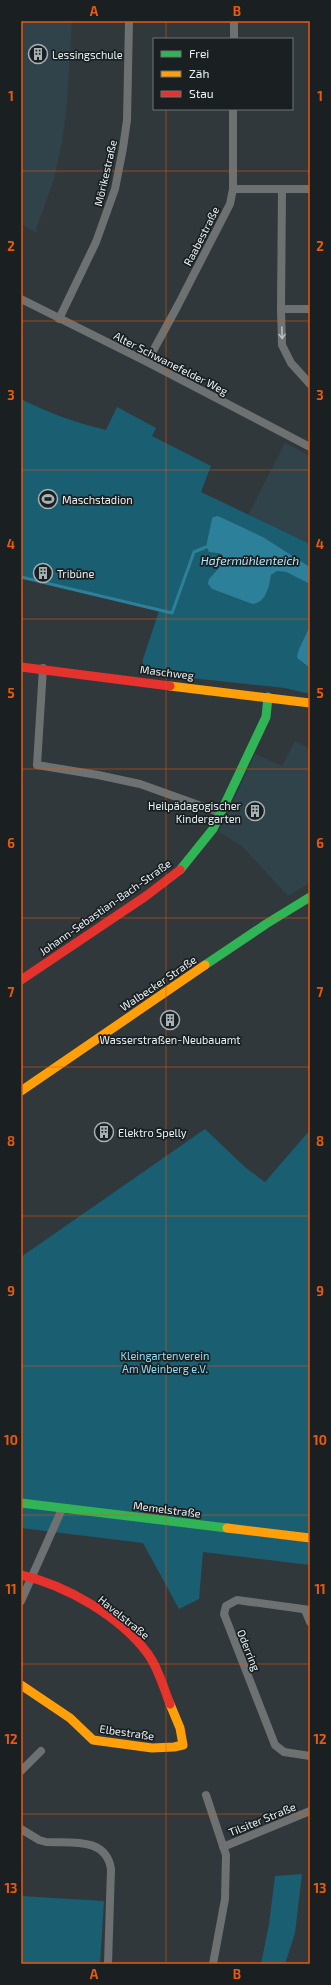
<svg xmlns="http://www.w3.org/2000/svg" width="331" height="1985" font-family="'Exo 2',sans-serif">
	<rect width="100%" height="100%" fill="#30383b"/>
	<path fill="#30434b" d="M21,21H72L67,103L62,142L54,179L36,229L37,233L21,224Z
		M285,443L310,456V544L248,515Z
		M295,741L310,749V883L288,896L243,847L219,832L255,754L282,766Z"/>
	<path fill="#1a5e72" d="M21,399C50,414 75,422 106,430L117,407L156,428L152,436L211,466L201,492L310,544V567L263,537L215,516L206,549C212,555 219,552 224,558V563L209,579L212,589L252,604L267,592L271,575L277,571L286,572L310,584C310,597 312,613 310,626C307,638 298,646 297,658L310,668V694L285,688L143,673V659L159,611L21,577Z
		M205,1129L246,1168L265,1182L310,1130V1565L203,1552L199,1599L179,1609L143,1543L21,1528V1257Z
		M302,1874L295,1933L285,1964H261L269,1924L275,1876Z
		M21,1896L104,1901L100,1964H21Z"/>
	<path fill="#2c809a" d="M218,516L263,537L310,567V584L286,572L277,571L271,575C269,587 266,603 252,604L212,589L208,584L209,579L225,561L221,554L209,552L206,547L212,519L213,517Z
		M310,625V668L297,658C297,649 307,635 310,625Z"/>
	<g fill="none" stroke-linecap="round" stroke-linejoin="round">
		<path stroke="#2c809a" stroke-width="3" d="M21,577L172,613L194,552L206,547"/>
		<path stroke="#6d7172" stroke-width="8" d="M234,39V21
			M233,189H310
			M21,299L147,362L310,447
			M281,309L282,189
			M310,309H281L282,345L291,363L310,384
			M59,319L96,242L115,189L123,148L127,120L129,21
			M147,362L177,307L230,204L233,189V109
			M43,668L37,765L98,775L140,784L221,813
			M21,1601L62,1509
			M305,1610L310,1622
			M310,1610L237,1600L226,1606L224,1614L275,1745L284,1752L310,1756
			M21,1771L41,1751
			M206,1795L226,1855L225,1899L213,1964
			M21,1829L39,1840L46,1842C72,1843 106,1837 111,1869L108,1964
			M223,1847L310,1811"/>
		<path stroke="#30b455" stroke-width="9" d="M180,870L213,829L266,717L268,697
			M205,965L266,924L310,897
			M21,1503L227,1528"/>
		<path stroke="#ff9f0a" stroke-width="9" d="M170,686L310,703
			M21,1091L205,965
			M227,1528L310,1538
			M21,1685L70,1718L93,1740L152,1748L174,1747L183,1745L180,1728L170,1704"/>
		<path stroke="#e5322d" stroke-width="9" d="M21,667L170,686
			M21,980L146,896L180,870
			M21,1575C66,1585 121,1617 148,1654C159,1669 163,1687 170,1704"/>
	</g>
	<defs><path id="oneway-shaft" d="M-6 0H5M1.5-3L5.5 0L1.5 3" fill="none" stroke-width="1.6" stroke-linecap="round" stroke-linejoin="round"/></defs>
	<use stroke="#b7bec1" href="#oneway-shaft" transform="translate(282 333) rotate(88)"/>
	<path fill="none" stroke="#e8590c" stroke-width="1" stroke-opacity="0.55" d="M166,21V39M166,109V1964M21,171H310M21,321H310M21,470H310M21,619H310M21,769H310M21,918H310M21,1067H310M21,1216H310M21,1366H310M21,1515H310M21,1664H310M21,1814H310"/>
	<defs>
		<symbol id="building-ring" viewBox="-11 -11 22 22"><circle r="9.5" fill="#1a2022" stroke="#a8b1b4" stroke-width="1.5"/><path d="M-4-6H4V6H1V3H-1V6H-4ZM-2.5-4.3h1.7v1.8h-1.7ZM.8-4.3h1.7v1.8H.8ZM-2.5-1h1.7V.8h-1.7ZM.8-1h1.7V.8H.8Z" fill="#a8b1b4"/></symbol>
		<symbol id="stadium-ring" viewBox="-11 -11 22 22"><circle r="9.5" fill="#1a2022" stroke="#a8b1b4" stroke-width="1.5"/><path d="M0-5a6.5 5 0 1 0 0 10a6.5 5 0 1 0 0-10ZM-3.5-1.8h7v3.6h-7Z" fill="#a8b1b4"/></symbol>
	</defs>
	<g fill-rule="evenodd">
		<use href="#building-ring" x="27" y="43" width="22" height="22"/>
		<use href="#stadium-ring" x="37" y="488" width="22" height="22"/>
		<use href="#building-ring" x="32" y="562" width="22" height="22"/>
		<use href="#building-ring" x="244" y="800" width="22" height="22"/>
		<use href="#building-ring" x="159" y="1009" width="22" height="22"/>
		<use href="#building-ring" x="93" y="1121" width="22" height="22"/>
	</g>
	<g text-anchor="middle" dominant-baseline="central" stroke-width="3.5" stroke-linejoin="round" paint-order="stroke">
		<g font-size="11" fill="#e9f2f5" stroke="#1a2022" text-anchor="start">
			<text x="52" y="54">Lessingschule</text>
			<text x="62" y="499">Maschstadion</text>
			<text x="57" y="573">Tribüne</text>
			<text x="241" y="805" text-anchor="end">Heilpädagogischer<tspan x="241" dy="13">Kindergarten</tspan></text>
			<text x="170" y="1039" text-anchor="middle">Wasserstraßen-Neubauamt</text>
			<text x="118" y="1132">Elektro Spelly</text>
		</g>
		<g font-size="11" fill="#e9f2f5" stroke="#1a2022">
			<text transform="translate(105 173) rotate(-77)">Mörikestraße</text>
			<text transform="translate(201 236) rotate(-63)">Raabestraße</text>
			<text transform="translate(171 363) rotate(27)">Alter Schwanefelder Weg</text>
			<text transform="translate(167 672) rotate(7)">Maschweg</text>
			<text transform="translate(105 907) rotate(-35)">Johann-Sebastian-Bach-Straße</text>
			<text transform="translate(158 983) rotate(-34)">Walbecker Straße</text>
			<text transform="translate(167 1509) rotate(7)">Memelstraße</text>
			<text transform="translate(124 1617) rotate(39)">Havelstraße</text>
			<text transform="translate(249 1650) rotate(68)">Oderring</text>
			<text transform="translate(127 1732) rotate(8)">Elbestraße</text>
			<text transform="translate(262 1819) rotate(-22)">Tilsiter Straße</text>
		</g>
		<g font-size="11" fill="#8fdffb" stroke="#1a2022">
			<text x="165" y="1355">Kleingartenverein<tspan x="165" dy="13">Am Weinberg e.V.</tspan></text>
		</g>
		<g font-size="12" font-style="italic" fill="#b4e8fa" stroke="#1a2022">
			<text x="250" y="560">Hafermühlenteich</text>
		</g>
	</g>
	<rect width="331" height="1985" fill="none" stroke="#1a2022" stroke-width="44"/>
	<rect x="153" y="38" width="140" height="72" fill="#1a2022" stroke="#6d7476"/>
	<rect x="161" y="51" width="20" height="6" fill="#30b455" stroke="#6d7476"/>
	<text x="189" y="58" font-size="12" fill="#e9f2f5">Frei</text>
	<rect x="161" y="71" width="20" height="6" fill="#ff9f0a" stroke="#6d7476"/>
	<text x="189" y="78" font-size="12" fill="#e9f2f5">Zäh</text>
	<rect x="161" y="91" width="20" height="6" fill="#e5322d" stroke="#6d7476"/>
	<text x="189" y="98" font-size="12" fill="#e9f2f5">Stau</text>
	<rect x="22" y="22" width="287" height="1941" fill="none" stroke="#e8590c" stroke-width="1.5"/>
	<g font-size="13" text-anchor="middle" font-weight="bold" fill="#e8590c">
		<text x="94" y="16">A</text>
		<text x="237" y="16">B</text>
		<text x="11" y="101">1</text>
		<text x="320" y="101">1</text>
		<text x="11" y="251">2</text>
		<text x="320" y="251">2</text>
		<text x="11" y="400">3</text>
		<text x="320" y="400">3</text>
		<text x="11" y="549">4</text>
		<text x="320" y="549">4</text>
		<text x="11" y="698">5</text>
		<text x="320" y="698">5</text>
		<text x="11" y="848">6</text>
		<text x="320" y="848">6</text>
		<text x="11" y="997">7</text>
		<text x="320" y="997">7</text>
		<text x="11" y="1146">8</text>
		<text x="320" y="1146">8</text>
		<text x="11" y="1296">9</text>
		<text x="320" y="1296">9</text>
		<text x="11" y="1445">10</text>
		<text x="320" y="1445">10</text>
		<text x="11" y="1594">11</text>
		<text x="320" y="1594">11</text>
		<text x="11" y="1744">12</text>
		<text x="320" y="1744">12</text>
		<text x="11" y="1893">13</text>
		<text x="320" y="1893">13</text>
		<text x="94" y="1979">A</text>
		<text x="237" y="1979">B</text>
	</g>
</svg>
